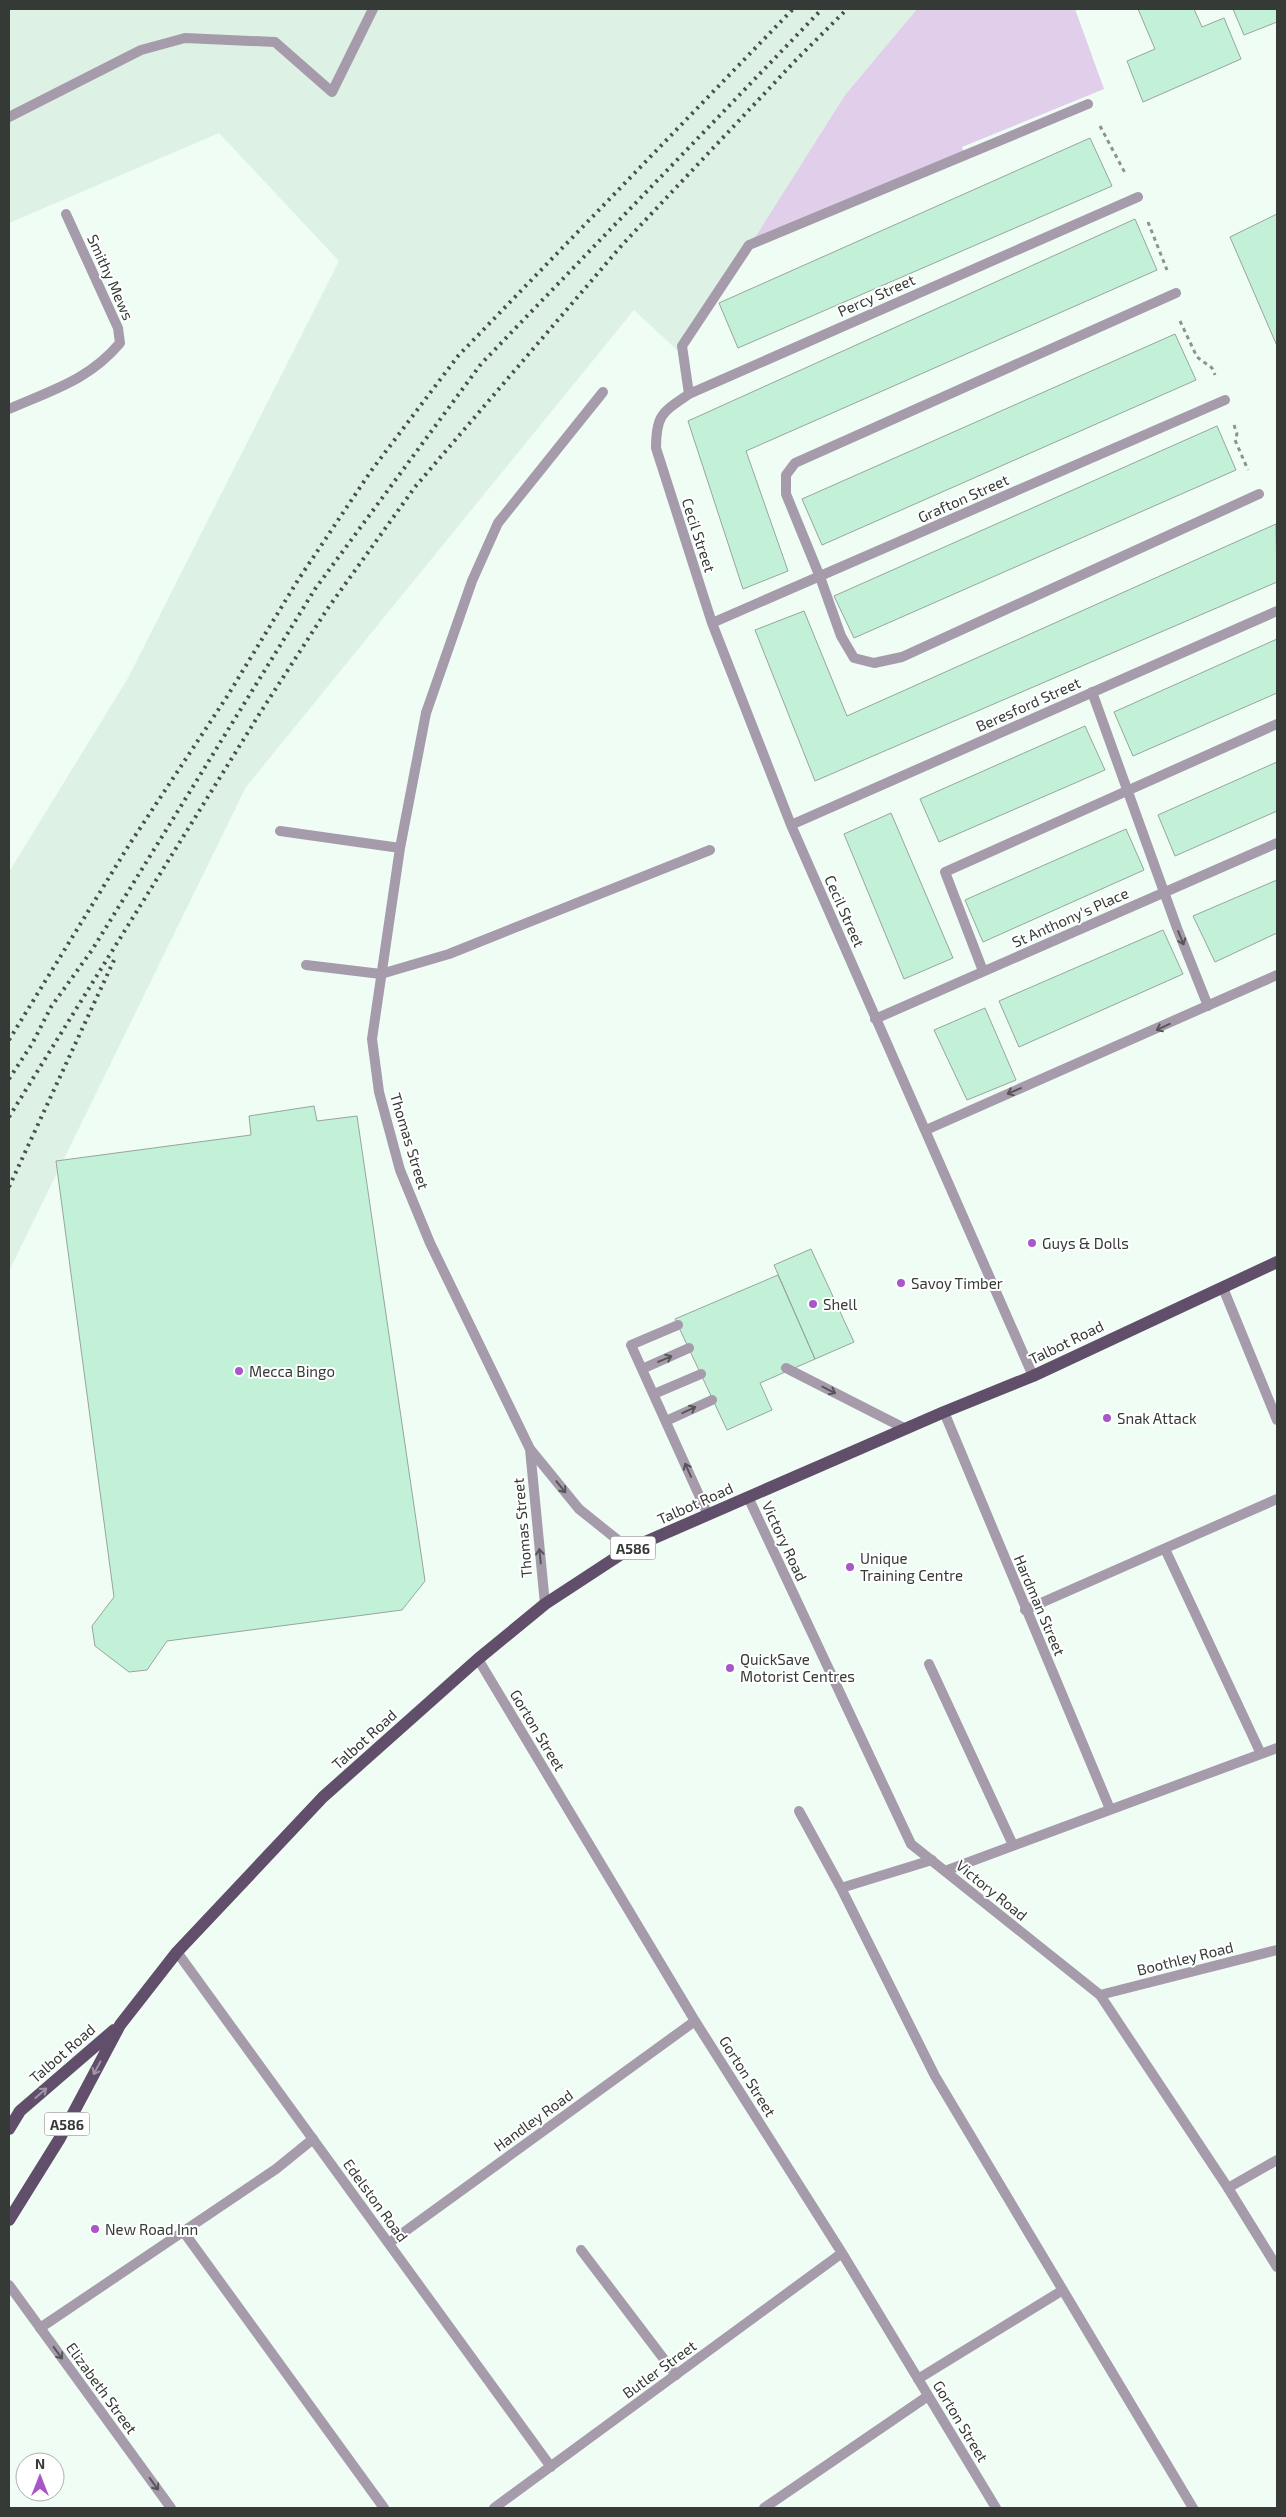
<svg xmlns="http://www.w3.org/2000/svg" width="1286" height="2517" font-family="'Exo 2',sans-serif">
	<rect width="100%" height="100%" fill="#effdf5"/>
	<path fill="#ddf2e5" d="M9,9H917L845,95L754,239L677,350L634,310L246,787L9,1271V872L128,678L339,261L219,133L9,223Z"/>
	<path fill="#e1ceea" d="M917,9H1075L1104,89L962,147L965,156L754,239L845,95Z"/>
	<path fill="#c3f1d8" stroke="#97a59d" d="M1138,9H1194L1202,27L1224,18L1241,59L1143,102L1127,61L1155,49Z
		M1233,9H1277V22L1244,35Z
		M1090,138L1112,186L738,348L719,303Z
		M1277,214V346L1230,237Z
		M1135,219L1157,270L746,451L788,571L743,589L688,421Z
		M1175,334L1196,380L822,545L802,499Z
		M1217,426L1236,470L854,638L834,596Z
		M1276,524L1277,582L815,781L755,630L804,611L847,716Z
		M1277,639V693L1133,756L1114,712Z
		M1085,726L1105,770L939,842L920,799Z
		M1277,762V811L1175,856L1158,815Z
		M891,813L953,958L904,979L844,834Z
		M1126,829L1144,870L983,942L965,900Z
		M1277,880V933L1215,962L1193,916Z
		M1163,930L1183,974L1019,1047L999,1001Z
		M985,1008L1016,1080L967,1100L934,1030Z
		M314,1106L317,1121L357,1116L425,1581L402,1610L167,1641L147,1670L129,1672L95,1646L92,1626L114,1597L56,1161L251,1135L249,1116Z
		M811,1249L854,1342L815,1359L774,1265Z
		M778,1275L815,1359L760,1383L772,1410L727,1430L675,1319Z"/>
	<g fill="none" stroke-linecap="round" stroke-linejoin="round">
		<path stroke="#8b948f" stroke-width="3" stroke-dasharray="4 4" stroke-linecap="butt" d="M1100,126L1125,173
			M1148,222L1167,270
			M1180,321L1197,357L1212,368L1215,375
			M1234,425L1237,434L1235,440L1248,470"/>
		<path stroke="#a69bab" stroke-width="10" d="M9,117L141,50L185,38L275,42L332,92L373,9
			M1176,293L795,463L786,475V494L820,577L841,636L854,658L874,663L902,657L1259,494
			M689,394L682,346L749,245L1088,104
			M1092,692L1177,928L1208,1006
			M426,713L472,581L498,523L603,392
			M306,965L381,974L449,954L710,850
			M983,971L945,872L1277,724
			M926,1130L1277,975
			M678,1325L631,1345L708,1515
			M786,1368L906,1429
			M642,1369L689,1348
			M654,1394L701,1374
			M666,1421L712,1400
			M1165,1549L1261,1754
			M1025,1610L1277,1499
			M929,1664L1013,1845
			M799,1811L841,1888
			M932,1860L841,1888L935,2076L1193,2508
			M945,1871L1277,1748
			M1228,2188L1277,2160
			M183,2231L384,2508
			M581,2250L676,2375
			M40,2328L276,2169L313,2139
			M918,2379L1063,2290
			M764,2508L928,2396"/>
		<path stroke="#a69bab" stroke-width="10" d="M9,409C52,390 89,380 120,343L118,328L66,214
			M712,623L1225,400
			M426,713L400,848L372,1039L379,1092L400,1170L430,1243L530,1449L579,1509L629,1549
			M791,825L1277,611
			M280,831L400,848
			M875,1019L1277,843
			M1223,1288L1277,1420
			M1033,1376L791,825L712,623L656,448C656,414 663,412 689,394L1138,197
			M944,1412L1110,1809
			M530,1449L545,1604
			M748,1497L911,1844L1100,1995L1228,2188L1277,2267
			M478,1659L695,2021L842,2253L996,2508
			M177,1952L551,2467
			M1100,1995L1277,1950
			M389,2243L695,2021
			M9,2285L171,2508
			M494,2508L842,2253"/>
		<path stroke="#614e6a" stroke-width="12" d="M9,2129L20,2111L114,2030
			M9,2220L60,2138L120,2025L177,1952L323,1797L478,1659L545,1604L629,1549L944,1412L1033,1376L1277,1262"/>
		<path stroke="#4b514d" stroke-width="4" stroke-dasharray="2.5 5" stroke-linecap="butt" d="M9,1040L129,845L228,695L298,580L371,471L458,356L793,9
			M9,1079L32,1044L51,1007L92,950L315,589L481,364L822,9
			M9,1117L260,713L328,608L415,487L622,245L795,61L847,9
			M9,1187L115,958"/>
	</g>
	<defs><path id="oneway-shaft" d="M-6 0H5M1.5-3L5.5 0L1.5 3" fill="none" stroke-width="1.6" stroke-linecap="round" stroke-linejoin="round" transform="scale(1.25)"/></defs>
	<g stroke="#57575a">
		<use href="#oneway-shaft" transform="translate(1181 938) rotate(68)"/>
		<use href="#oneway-shaft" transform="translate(1163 1027) rotate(155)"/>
		<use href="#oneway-shaft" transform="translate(1014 1091) rotate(157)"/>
		<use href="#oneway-shaft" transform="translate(665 1359) rotate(-23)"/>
		<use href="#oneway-shaft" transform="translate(829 1390) rotate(27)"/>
		<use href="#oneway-shaft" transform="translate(689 1410) rotate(-25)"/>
		<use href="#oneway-shaft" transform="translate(688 1470) rotate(-114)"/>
		<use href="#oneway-shaft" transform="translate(561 1487) rotate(51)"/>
		<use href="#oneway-shaft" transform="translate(540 1556) rotate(-96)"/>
		<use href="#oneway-shaft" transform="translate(58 2353) rotate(54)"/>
		<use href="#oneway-shaft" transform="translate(154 2484) rotate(54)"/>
	</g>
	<g stroke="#a095a6">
		<use href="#oneway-shaft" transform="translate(97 2068) rotate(118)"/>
		<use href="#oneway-shaft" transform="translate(41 2093) rotate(-41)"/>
	</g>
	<g fill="#a757c8" stroke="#fff" stroke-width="2">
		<circle cx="1032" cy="1243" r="5"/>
		<circle cx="901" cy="1283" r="5"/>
		<circle cx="813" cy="1304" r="5"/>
		<circle cx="239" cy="1371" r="5"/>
		<circle cx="1107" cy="1418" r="5"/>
		<circle cx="850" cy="1567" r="5"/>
		<circle cx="730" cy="1668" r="5"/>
		<circle cx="95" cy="2229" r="5"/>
	</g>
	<g text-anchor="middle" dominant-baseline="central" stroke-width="4" stroke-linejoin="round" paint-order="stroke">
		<g fill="#fff" stroke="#727573" stroke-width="1">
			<rect x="610.5" y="1536.5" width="45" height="23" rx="4"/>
			<rect x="44.5" y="2112.5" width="45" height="23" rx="4"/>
		</g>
		<g font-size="14" font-weight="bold" fill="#353a37">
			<text x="633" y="1548">A586</text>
			<text x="67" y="2124">A586</text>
		</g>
		<g font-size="15" fill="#353a37" stroke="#fff">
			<text transform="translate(111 277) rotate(66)">Smithy Mews</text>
			<text transform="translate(876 295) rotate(-24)">Percy Street</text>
			<text transform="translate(963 498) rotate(-24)">Grafton Street</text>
			<text transform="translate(699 535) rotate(72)">Cecil Street</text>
			<text transform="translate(1028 704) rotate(-24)">Beresford Street</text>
			<text transform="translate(845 911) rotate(66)">Cecil Street</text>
			<text transform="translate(1070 917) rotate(-24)">St Anthony's Place</text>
			<text transform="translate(410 1141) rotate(73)">Thomas Street</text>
			<text transform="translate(1066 1342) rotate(-26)">Talbot Road</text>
			<text transform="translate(695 1503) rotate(-24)">Talbot Road</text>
			<text transform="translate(522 1528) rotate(-95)">Thomas Street</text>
			<text transform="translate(785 1541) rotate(65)">Victory Road</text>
			<text transform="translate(1040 1605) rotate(67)">Hardman Street</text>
			<text transform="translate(538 1730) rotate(59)">Gorton Street</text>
			<text transform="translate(364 1739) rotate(-42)">Talbot Road</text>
			<text transform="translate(992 1890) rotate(39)">Victory Road</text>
			<text transform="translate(1185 1958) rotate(-14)">Boothley Road</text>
			<text transform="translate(62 2053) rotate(-41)">Talbot Road</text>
			<text transform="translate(748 2076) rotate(58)">Gorton Street</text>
			<text transform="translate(533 2120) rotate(-36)">Handley Road</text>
			<text transform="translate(376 2200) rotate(54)">Edelston Road</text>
			<text transform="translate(659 2369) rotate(-36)">Butler Street</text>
			<text transform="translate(102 2388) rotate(54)">Elizabeth Street</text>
			<text transform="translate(961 2421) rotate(59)">Gorton Street</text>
		</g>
		<g font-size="15" fill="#353a37" stroke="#fff" text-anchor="start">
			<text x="1042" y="1243">Guys &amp; Dolls</text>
			<text x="911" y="1283">Savoy Timber</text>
			<text x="823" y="1304">Shell</text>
			<text x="249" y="1371">Mecca Bingo</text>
			<text x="1117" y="1418">Snak Attack</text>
			<text x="860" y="1558">Unique<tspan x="860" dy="17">Training Centre</tspan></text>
			<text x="740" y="1659">QuickSave<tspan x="740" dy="17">Motorist Centres</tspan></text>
			<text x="105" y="2229">New Road Inn</text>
		</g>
	</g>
	<rect width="1286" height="2517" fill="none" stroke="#353a37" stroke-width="20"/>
	<g transform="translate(40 2477)"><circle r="24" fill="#ffffff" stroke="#aeb0af"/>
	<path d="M0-4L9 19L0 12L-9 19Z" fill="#a757c8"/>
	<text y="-8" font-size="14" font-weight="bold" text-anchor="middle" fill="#353a37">N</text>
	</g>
</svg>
